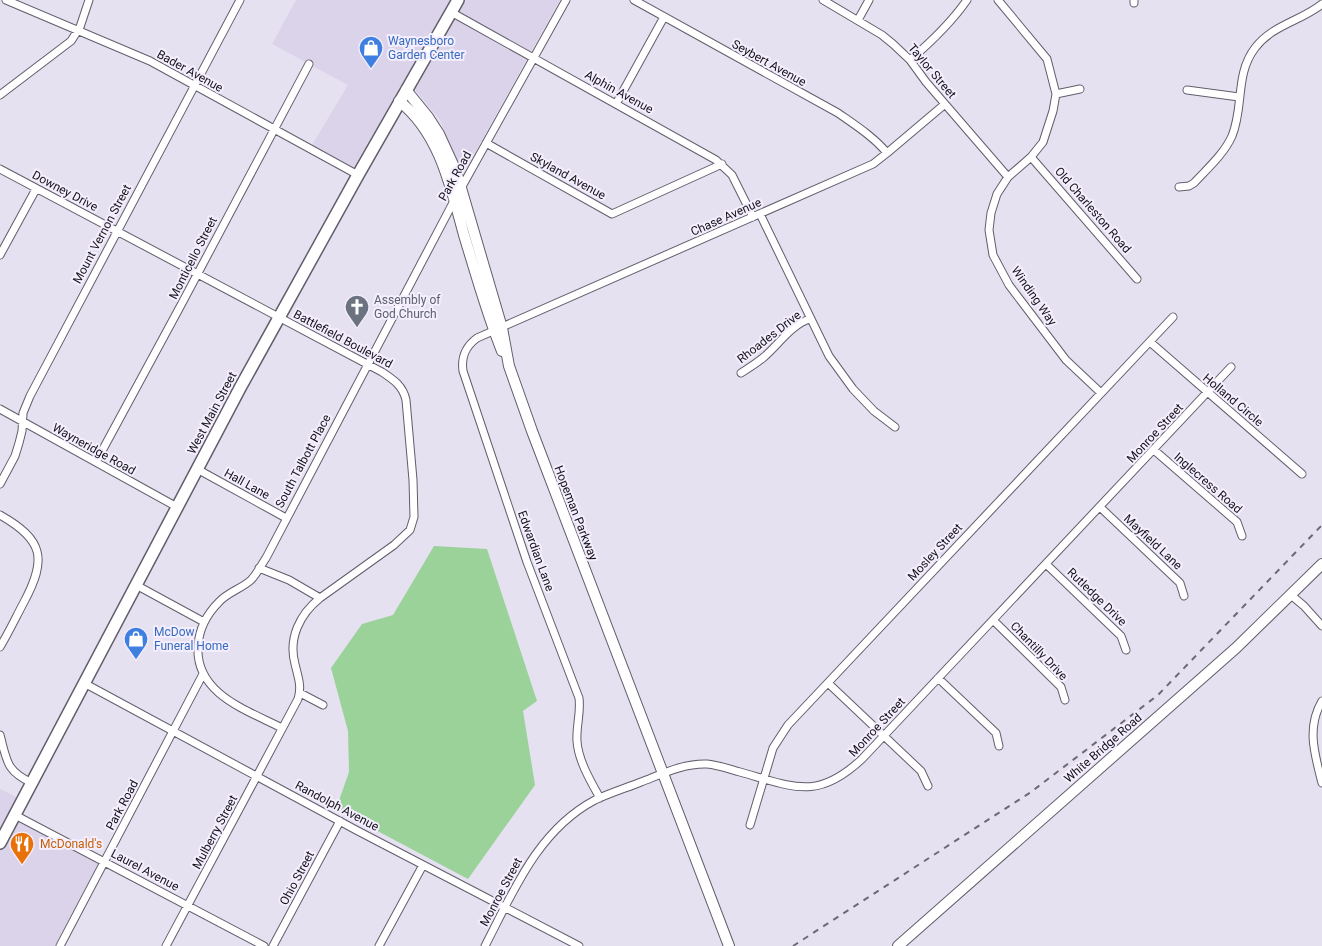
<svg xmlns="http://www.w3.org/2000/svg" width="1322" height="946" font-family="Roboto,sans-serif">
	<rect width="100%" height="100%" fill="#e6e1f0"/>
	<path fill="#dbd3e9" d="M296,0H450L354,167L312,145L348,85L272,44Z
		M466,0H560L462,176L440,120L415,90Z
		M0,789L27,802L17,821L99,864L57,946H0Z"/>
	<path fill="#9ad29a" d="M434,546L487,549L537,701L523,711L535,785L468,879L336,809L349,772L348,731L331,668L362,624L393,615Z"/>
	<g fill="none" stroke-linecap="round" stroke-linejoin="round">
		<defs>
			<path id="street" d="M6,0L150,61L358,175
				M634,0L838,113C855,125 874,137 887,153
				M823,0L882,35L893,44L910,60L926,82L1008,177
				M998,0L1047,59L1056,94L1053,111L1043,142L1031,157L1008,177L997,194L991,213L989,230L993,255L1009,285L1066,360L1101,393
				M1134,0V3
				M451,12L716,160L732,175L753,217
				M858,20L869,0
				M910,60C931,42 951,23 967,0
				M1187,90L1239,97
				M1056,94L1080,89
				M0,95L71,41L80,27L89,0
				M616,104L664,17
				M486,143L612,214L722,164
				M1031,157L1137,279
				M0,169L382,372C394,380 403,386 406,400L413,480L414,517L410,530L394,545L320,598C300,614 288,638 295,664C298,677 302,686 298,699L166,946
				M1179,187L1189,186L1194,183C1207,169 1224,154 1232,136C1244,107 1235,74 1255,48C1272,25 1301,21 1322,4
				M460,190L566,0
				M760,214L829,356L853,389L874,411L895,427
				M0,255L36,189
				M1150,342L1302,474
				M741,373C749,368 757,363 764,357C778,345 792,324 810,319
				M0,409L177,507
				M1154,450L1237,522L1242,536
				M96,462L181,305L309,64
				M197,469L286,518
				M0,484L15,456L19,443L22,431L23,413L30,396L240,0
				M1101,508L1180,583L1184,596
				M0,515C44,540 47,559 24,602C16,617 9,632 0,647
				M1046,564L1121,636L1126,650
				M259,568L289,580L320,598
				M136,585L204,622
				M1291,595L1304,606L1322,626
				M993,620L1061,687L1065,700
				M938,678L996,733L999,746
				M84,683L356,830L579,946
				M828,683L921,771L928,786
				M300,693L323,705
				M1322,701C1306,728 1315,755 1322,783
				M282,728C247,710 195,694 198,646C199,629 207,614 219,602C228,592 241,589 251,580C257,574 261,565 266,558L455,199
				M0,735C7,761 6,771 32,783
				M600,798C591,782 578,760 577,741C576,726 581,713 579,698L527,562L463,371C461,357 465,347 477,338L873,164L887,153L945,104
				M15,815L264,946
				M750,825L773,748L788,725L1173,317
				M60,946L203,674
				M273,946L340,821
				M379,946L423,865
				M485,946C513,892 538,830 595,800C610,793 626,788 641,782C662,774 684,763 707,764C718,765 729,769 740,772C794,787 817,801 862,759L1231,367"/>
			<path id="secondary" d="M406,90L428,117L439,134L456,171L502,328L509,366L532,431L729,946
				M399,101C440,133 451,188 464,235C476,274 487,314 502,351
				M898,946L1236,648L1322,564"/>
			<path id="primary" d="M0,843L240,388L358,175L458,0"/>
		</defs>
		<use href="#street" stroke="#625d6a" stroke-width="9"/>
		<use href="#secondary" stroke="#625d6a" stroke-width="12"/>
		<use href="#primary" stroke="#625d6a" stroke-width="14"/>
		<use href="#street" stroke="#fff" stroke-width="7"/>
		<use href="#secondary" stroke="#fff" stroke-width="10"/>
		<use href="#primary" stroke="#fff" stroke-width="11"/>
		<path stroke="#6d6973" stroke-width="2" stroke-dasharray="6 6" stroke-linecap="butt" d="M793,946L1031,792L1158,695L1322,525"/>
	</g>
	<defs>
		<symbol id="shop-pin" viewBox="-11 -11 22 30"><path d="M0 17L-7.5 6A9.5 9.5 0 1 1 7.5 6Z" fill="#3f7fe0" stroke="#f4eefe"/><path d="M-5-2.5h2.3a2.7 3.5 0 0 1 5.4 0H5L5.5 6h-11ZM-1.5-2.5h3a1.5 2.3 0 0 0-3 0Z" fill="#fff"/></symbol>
		<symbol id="church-pin" viewBox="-11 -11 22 30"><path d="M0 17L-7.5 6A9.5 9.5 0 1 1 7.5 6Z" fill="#6b7280" stroke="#f4eefe"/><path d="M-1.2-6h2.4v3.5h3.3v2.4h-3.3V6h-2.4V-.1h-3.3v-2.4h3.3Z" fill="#fff"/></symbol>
		<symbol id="restaurant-pin" viewBox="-11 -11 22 30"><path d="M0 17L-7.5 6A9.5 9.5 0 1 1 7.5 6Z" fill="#e8710a" stroke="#f4eefe"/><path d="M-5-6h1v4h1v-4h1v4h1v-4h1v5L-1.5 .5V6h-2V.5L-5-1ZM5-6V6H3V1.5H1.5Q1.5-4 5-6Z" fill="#fff"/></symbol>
	</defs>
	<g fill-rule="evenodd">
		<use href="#shop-pin" x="357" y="34" width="28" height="38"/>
		<use href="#church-pin" x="343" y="293" width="28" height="38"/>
		<use href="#shop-pin" x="122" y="625" width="28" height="38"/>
		<use href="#restaurant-pin" x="8" y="830" width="28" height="38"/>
	</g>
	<g text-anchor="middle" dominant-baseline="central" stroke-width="4" stroke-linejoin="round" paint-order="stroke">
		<g font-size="12" fill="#366cbe" stroke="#f4eefe" text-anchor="start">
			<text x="388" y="41">Waynesboro<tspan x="388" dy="14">Garden Center</tspan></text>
			<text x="154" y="632">McDow<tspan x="154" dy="14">Funeral Home</tspan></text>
		</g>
		<g font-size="12" fill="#151319" stroke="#f4eefe">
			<text transform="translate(769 63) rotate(29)">Seybert Avenue</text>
			<text transform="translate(190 71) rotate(29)">Bader Avenue</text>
			<text transform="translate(932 71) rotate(50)">Taylor Street</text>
			<text transform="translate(619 92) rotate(29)">Alphin Avenue</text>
			<text transform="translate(455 176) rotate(-61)">Park Road</text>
			<text transform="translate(568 176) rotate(29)">Skyland Avenue</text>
			<text transform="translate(65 191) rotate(28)">Downey Drive</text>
			<text transform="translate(1093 210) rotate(49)">Old Charleston Road</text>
			<text transform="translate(726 217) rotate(-24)">Chase Avenue</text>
			<text transform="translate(102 234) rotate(-62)">Mount Vernon Street</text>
			<text transform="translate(193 258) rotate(-63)">Monticello Street</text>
			<text transform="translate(1034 296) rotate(55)">Winding Way</text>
			<text transform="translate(769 337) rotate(-38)">Rhoades Drive</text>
			<text transform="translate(343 339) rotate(28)">Battlefield Boulevard</text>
			<text transform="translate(1233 400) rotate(40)">Holland Circle</text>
			<text transform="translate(212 413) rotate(-62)">West Main Street</text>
			<text transform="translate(1155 433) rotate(-47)">Monroe Street</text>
			<text transform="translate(94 449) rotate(29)">Wayneridge Road</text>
			<text transform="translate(303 461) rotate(-62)">South Talbott Place</text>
			<text transform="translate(1208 483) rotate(41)">Inglecress Road</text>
			<text transform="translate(247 484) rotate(29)">Hall Lane</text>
			<text transform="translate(576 513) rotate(69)">Hopeman Parkway</text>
			<text transform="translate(1153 542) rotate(43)">Mayfield Lane</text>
			<text transform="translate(536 551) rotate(70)">Edwardian Lane</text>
			<text transform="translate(935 552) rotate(-47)">Mosley Street</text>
			<text transform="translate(1097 597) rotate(44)">Rutledge Drive</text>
			<text transform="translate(1039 651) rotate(46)">Chantilly Drive</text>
			<text transform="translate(877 727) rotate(-47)">Monroe Street</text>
			<text transform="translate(1103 748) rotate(-41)">White Bridge Road</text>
			<text transform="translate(122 805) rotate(-62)">Park Road</text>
			<text transform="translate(337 806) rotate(28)">Randolph Avenue</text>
			<text transform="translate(215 832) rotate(-62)">Mulberry Street</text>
			<text transform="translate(145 870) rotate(28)">Laurel Avenue</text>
			<text transform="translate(297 878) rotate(-62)">Ohio Street</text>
			<text transform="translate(501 892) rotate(-62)">Monroe Street</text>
		</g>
		<g font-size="12" fill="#5b616d" stroke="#f4eefe" text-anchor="start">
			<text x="374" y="300">Assembly of<tspan x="374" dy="14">God Church</tspan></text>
		</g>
		<g font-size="12" fill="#c56008" stroke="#f4eefe" text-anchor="start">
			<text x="40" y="844">McDonald's</text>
		</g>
	</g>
</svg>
